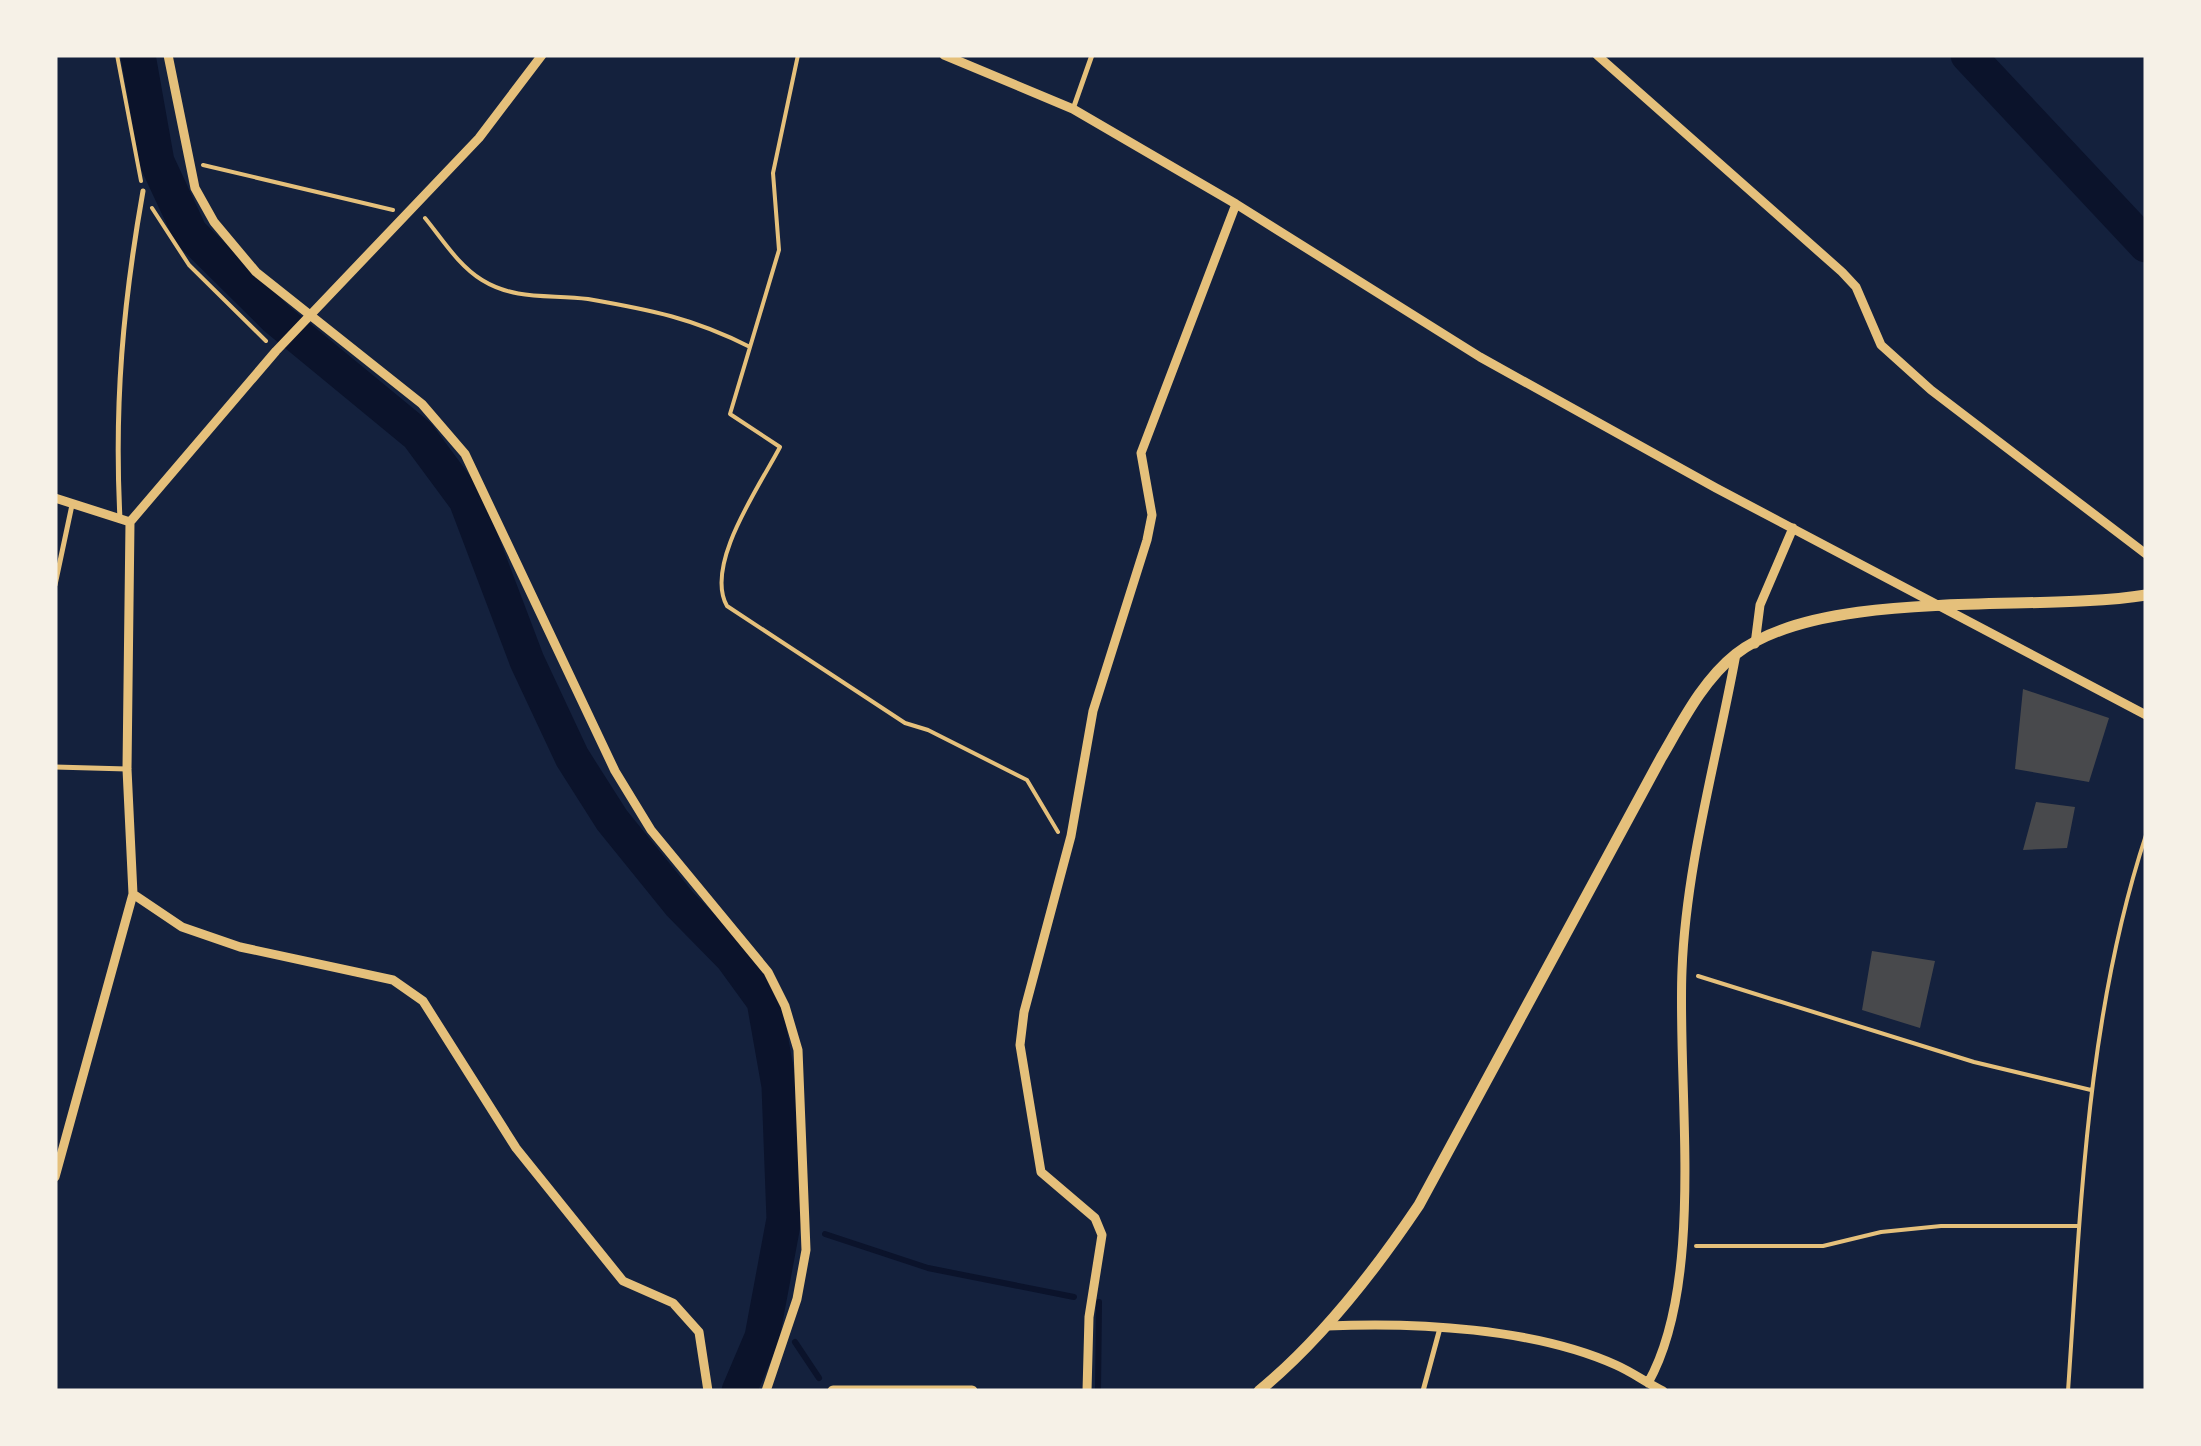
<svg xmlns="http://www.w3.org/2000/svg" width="2201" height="1446" font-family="'Alegreya Sans',sans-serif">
	<rect width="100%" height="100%" fill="#14213d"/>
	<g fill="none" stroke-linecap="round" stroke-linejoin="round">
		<path stroke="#0b132b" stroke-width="6" d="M825,1234L928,1268L1074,1297
			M775,1284L780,1300
			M795,1342L819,1378
			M1098,1390L1099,1302"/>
		<path stroke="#0b132b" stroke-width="35" d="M138,55L157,162L190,233L276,318L418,435L466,500L527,661L572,757L612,820L680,904L732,957L764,1001L779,1086L784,1219L762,1337L739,1391
			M1968,55L2146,245"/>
	</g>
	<path fill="#48494c" d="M2023,689L2109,718L2089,782L2015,769Z
		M2036,802L2075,807L2067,848L2023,850Z
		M1872,951L1935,961L1920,1028L1862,1010Z"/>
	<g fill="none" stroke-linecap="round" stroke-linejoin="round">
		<path stroke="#e5c07b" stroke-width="4" d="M117,55L141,181
			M798,55L773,173L779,250L730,414L780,447C759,487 704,565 727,606L905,723L928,730L1027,780L1058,832
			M203,165L393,210
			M152,208L189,265L266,341
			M425,218C443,240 458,265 482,280C516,301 551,294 588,299C651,310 693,318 750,347
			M1698,976L1974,1062L2091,1090
			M1696,1246H1823L1881,1232L1941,1226H2079
			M2068,1391C2081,1204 2087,1015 2146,835"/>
		<path stroke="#e5c07b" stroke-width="5" d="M1073,109L1092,55
			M120,519C114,404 123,304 143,191
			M55,585L72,505
			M55,767L127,769
			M1423,1391L1440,1328"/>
		<path stroke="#e5c07b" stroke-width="9" d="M168,55L195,188L214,222L256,272L422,404L465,454L615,771L651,830L768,972L785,1006L798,1050L806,1250L797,1299L766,1391
			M944,55L1073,109L1236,204L1480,357L1716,488L2146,715
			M1597,55L1842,272L1856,287L1881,345L1931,390L2146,554
			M55,498L130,522
			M1755,644L1760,605L1793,528
			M133,894L182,927L240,947L393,980L423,1001L516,1148L623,1281L673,1303L699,1332L708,1391
			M55,1177L133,894L127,769L130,522L276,351L479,138L542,55
			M1327,1326C1415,1322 1534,1328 1616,1365C1632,1372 1647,1383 1663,1391
			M1648,1383C1706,1280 1677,1090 1682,970C1686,865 1717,758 1736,654
			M1087,1391L1089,1317L1102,1235L1095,1218L1041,1172L1020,1045L1024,1012L1071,836L1093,711L1147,540L1152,515L1141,453L1236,204"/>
		<path stroke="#e5c07b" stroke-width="11" d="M833,1391H972
			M1259,1391C1321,1340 1374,1272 1419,1205L1661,758C1682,722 1703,680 1736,654C1823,586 2037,613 2146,595"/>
	</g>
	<rect width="2201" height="1446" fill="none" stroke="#f6f1e7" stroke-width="115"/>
</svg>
